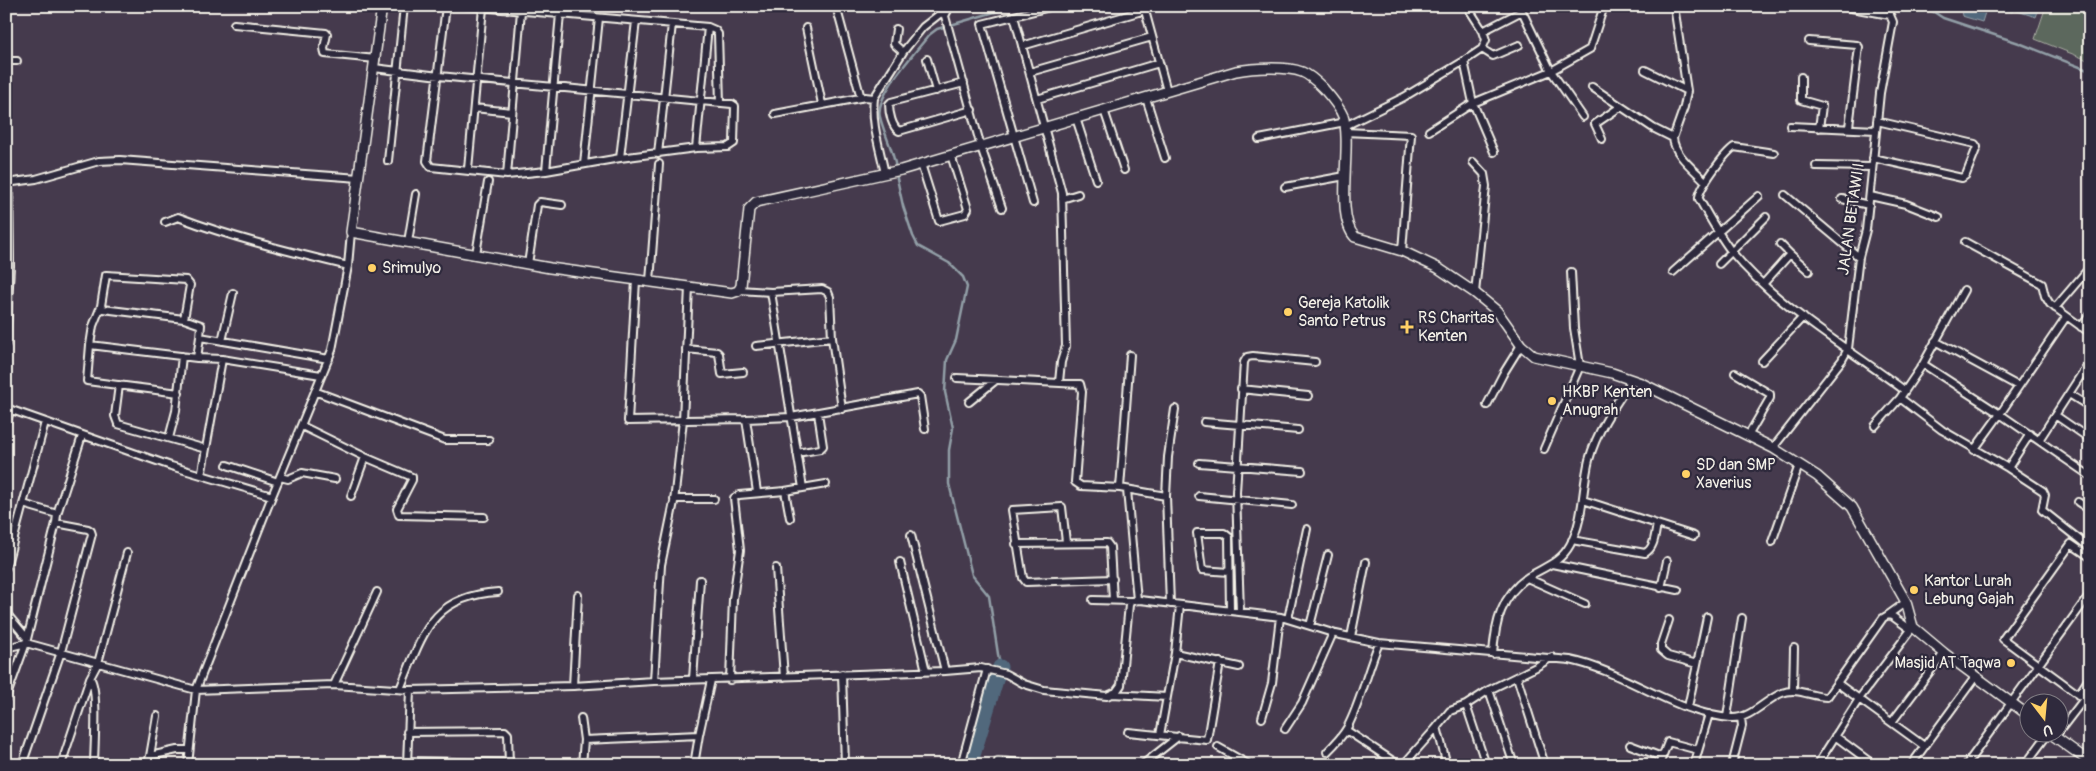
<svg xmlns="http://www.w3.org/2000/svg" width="2096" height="771" font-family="Pangolin,sans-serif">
	<rect width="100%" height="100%" fill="#453a4d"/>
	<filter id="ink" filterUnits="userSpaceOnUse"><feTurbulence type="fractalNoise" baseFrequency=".02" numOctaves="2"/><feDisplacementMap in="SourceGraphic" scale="10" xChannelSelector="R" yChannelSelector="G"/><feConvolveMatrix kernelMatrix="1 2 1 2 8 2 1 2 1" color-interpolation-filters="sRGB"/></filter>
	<g filter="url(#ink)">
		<path fill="#5c685d" stroke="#a8aca2" d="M2046,6H2090L2084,27L2090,29V61L2035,39Z"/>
		<path fill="#51687c" stroke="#929fa7" d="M1960,6H1987L1982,22L1962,16Z
			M1998,6H2040L2036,17L2014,10L2012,12Z"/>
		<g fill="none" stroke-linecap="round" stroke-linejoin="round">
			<path stroke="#929fa7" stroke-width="2.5" d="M1920,6L1934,12L1943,18L2019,43L2090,71
				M896,169C894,151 884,134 880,117C874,96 916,52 929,35L937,29L1015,6
				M896,174L903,206L913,236L918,246L949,263L963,277L967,287L956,340L947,360L945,392L953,428L949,450V484L972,575L989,596L1000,667"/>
			<path stroke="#51687c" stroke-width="15" d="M970,765L1000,667"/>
			<defs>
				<path id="street" d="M467,6L708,27L715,30L718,34L720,103
					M836,6L861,98
					M933,6L945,16L981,147L1002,208
					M1467,6L1483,31
					M1674,6L1687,91L1684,107L1673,138C1674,155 1695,170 1706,182
					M1144,7L1167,91
					M945,16L950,6
					M1014,16L1062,193L1066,346L1061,362L1059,382
					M234,24L326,33L327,34L324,48L325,54L376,59
					M806,28L822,104
					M1809,41L1857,45L1859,47L1849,127
					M1022,46L1145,10
					M1482,49L1493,56L1519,45
					M903,52L923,27L941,13
					M927,59L936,91
					M6,61H17
					M1464,61L1482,49L1486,40L1483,31L1522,11L1551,71L1473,103L1494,152
					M374,68L439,76L732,104L735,106L734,143L728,147L696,148L620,158L546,171L507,175L431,167L427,161L446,6
					M1645,70L1687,91
					M1030,72L1152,37
					M1801,77V100L1822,106L1819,128
					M964,83L891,102L889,104C889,113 892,127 899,131L972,110
					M1592,87L1653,128L1673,138
					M1146,98L1165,158
					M1037,99L1159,63
					M6,107H7
					M474,108L512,112
					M1104,110L1124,170
					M775,114L865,97L874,98
					M1583,117L1551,71L1590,49L1603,9
					M1076,118L1096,180
					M1345,126L1404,97L1464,61L1473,103L1429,131
					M1790,126L1876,130
					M1345,132L1411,135L1402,251
					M1259,139L1345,122
					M1602,139L1595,124L1620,107
					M696,148L708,27
					M1774,153L1734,147C1725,153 1697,190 1699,199C1709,217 1719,235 1731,251C1777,307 1847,347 1904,390
					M658,154L672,24
					M620,158L636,21
					M1873,158L1962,178L1966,175L1977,147L1975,144L1877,121
					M388,161L404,6
					M1473,162L1484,174L1486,186L1475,293
					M584,164L599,18
					M921,164L939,221L965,214L968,209L951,155
					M1816,166L1872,167
					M468,169L483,8
					M546,171L560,14
					M885,174C880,149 871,123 874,98L903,52L894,44L896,29
					M507,175L521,11
					M6,183L36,179L99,161L120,160L359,178
					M1285,187L1345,176
					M1785,195L1859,257
					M1870,196L1906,204L1939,217
					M1062,199L1078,194
					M1842,199L1869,205
					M1033,203L982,24L1054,6
					M165,222L178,217C233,238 291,252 348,266
					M351,232L348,266L332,350L272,496L196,690L334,685L410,690L573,686L654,681L945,671L981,668L1006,674L1024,684L1044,690L1107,696L1116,692L1121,685L1129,605L1131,601L1140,600L1281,617L1336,634L1379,643L1570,660C1624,671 1676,714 1731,718C1751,719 1765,700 1782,693C1798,687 1811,697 1827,697L1883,618L1888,615L1892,616L1910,629
					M408,242L416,194
					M1965,242L2042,284L2045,296L2050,304L2090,333
					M1780,244L1790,254
					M476,254L488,182
					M528,264L537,205L540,202L562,205
					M1719,264L1766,217
					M1673,272L1759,196
					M636,280L628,421L746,419
					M650,281L659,164
					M1764,283L1790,254L1809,271
					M739,290L771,292L822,289L828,292L830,297L832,338L842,409
					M771,292L803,488
					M2055,308L2090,267
					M184,319L103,309L101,306L106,275L186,280L190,285L184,319L201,325L200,337L329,359
					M2081,327L2090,315
					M222,341L233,293
					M1935,341L2018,386
					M6,344L10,266L9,183
					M90,345L93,326L101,306
					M756,346L832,338
					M686,349L717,352L719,354L722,374L743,372
					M1130,355L1120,488L1166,496
					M197,358L222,359L321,375
					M1762,361L1803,317
					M1923,364L2000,414L2066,317
					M1735,373L1770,394V398L1748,436
					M957,378L1080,384L1082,392L1075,482L1081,486L1120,488
					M119,385L115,416L118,424L206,449
					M1241,389L1308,396
					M317,392L445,440H489
					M179,393L87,381L90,345L197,358L200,337
					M2069,394L2090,407
					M1900,398L1942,430L2008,468L2043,491L2045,495L2042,510L2090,548
					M969,402L996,380
					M1487,405L1503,374L1521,345
					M6,408L171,466L272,496
					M2055,415L2090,439
					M1204,422L1298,430
					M6,426L10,410
					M302,426L365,457L412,477V480L397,509L399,515L484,517
					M1875,426L1900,398L1923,364L1964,290
					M169,438L176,411L182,356
					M2039,440L2090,361
					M1773,448L1842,360L1848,349L1859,257L1866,230L1880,93L1893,22L1890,15L1846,7
					M1544,449L1580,366L1574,328L1571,272
					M1974,450L2000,414L2090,476
					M797,453L820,449L823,446L818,413
					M1199,463L1302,471
					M227,465L278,482
					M2008,468L2030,434
					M202,471L222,359
					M280,477L288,479L302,473L335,479
					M1127,490L1137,600
					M785,491L826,484
					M757,492L746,419L791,417L918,394L920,396L925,429
					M351,496L365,457
					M1199,496L1292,505
					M674,499H714
					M1583,500L1694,536
					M2078,502L2090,510
					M23,504L57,514
					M911,535L945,671
					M1572,540L1645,553C1655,548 1655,533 1657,524
					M1066,542L1062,507L1012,510L1023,578L1026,582L1113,579
					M1772,542L1799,465
					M1016,544L1107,543L1110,547L1113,600
					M2090,557L2071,544L2003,639L2090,703
					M900,562L926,671
					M1552,564L1678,590
					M6,568L45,422
					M776,568L784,677
					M1229,572L1202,570L1197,533H1224L1229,537L1230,611
					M1527,578L1585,604
					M1661,588L1667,561
					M1093,600L1131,601
					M1170,604L1166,496L1168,457L1175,409
					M1180,605L1175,653L1239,667
					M1240,612L1236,492L1244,362L1247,357L1253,356L1315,362
					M6,613L27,638
					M1888,615L1906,602
					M1288,619L1307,529
					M1669,620L1661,644V650L1668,656L1697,664
					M1310,626L1328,555
					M1351,637L1366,562
					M6,648L26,643L196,690L188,765
					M1493,654C1495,623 1501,596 1528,577C1544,567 1560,563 1570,545C1584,520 1582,488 1589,460C1597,430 1615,405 1632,380
					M842,674L845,765
					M1517,677L1545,765
					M90,678C99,687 94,749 94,765
					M693,679L700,580
					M730,680L733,599L740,550L734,498L739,495L785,491L790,518
					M654,681L661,565L674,502L683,420L689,287
					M1837,683L1924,746
					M334,685L377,592
					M573,686L578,595
					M400,689C423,635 430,596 498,592
					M1489,690L1514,765
					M1793,690L1794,648
					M1112,694L1167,697
					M2078,695L2090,677
					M6,698L26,643L56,523L57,514L82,436
					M1466,705L1486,765
					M1688,707L1707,617
					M1727,717L1742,618
					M581,718L584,740L582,765
					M1262,718L1272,683L1280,617
					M1892,722L1944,653
					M1285,729L1302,703L1333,633
					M1346,730L1399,765
					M407,732L505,731L508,734L509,765
					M1128,732L1207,740L1220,662
					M2058,733L2084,699
					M1160,735L1175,653
					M1835,736L1874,765
					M584,740L699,735
					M1630,745L1662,757
					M1218,747L1250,765
					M1327,752C1334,745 1342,737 1347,728C1361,702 1367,671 1379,643
					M150,756L157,716
					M407,761L509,763
					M998,761L1050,765
					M407,764L410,690
					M22,765L61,652L92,534L91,531L88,529L56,523
					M61,765L90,678L98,663L127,553
					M147,765L150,756L177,750H189
					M694,765L699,735L711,680
					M961,765L987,669
					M1142,765L1179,736
					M1403,765L1437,727
					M1447,765L1437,727L1450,711L1466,705L1489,690L1536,667L1552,657
					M1659,765L1668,742L1698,750
					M1694,765L1709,714
					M1732,765L1742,726L1741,717
					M1817,765L1859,699L1913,627
					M1911,765L1976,676
					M1966,765L2090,594
					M2025,765L2048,734"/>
				<path id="secondary" d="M382,6L351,232L550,268L732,293L738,291L741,286L749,209L756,202L901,170L1236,71C1253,68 1286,66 1302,72C1310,75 1317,82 1323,88C1330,96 1339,106 1343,116C1353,145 1334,216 1355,237L1402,251L1438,268L1475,293L1497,311L1521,345L1534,356L1612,373L1641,383L1773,448L1817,476L1852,507L1906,602L1913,627L1944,653L2028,715
					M2051,734L2090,762"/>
			</defs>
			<use href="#street" stroke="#f4f1e8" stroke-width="10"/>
			<use href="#secondary" stroke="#f4f1e8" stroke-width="12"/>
			<use href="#street" stroke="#2f2a3d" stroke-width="6"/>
			<use href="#secondary" stroke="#2f2a3d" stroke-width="9"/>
		</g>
	</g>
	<g fill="#ffd166" stroke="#2f2a3d" stroke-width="2">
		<circle cx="372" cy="268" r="5"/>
		<circle cx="1288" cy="312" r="5"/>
		<path d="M1404.5 319.5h5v5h5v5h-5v5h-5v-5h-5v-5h5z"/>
		<circle cx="1552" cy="401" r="5"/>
		<circle cx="1686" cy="474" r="5"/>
		<circle cx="1914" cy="590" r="5"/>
		<circle cx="2011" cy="663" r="5"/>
	</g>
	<g text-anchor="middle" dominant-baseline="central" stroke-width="4.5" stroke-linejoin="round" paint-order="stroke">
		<g font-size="16" fill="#f4f1e8" stroke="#2f2a3d">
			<text transform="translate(1851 219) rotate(-82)">JALAN BETAWI I</text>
		</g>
		<g font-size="16" fill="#f4f1e8" stroke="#2f2a3d" text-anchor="start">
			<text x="382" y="268">Srimulyo</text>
			<text x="1298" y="303">Gereja Katolik<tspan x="1298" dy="18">Santo Petrus</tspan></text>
			<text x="1418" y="318">RS Charitas<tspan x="1418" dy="18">Kenten</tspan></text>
			<text x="1562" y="392">HKBP Kenten<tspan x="1562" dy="18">Anugrah</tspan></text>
			<text x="1696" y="465">SD dan SMP<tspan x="1696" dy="18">Xaverius</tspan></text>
			<text x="1924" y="581">Kantor Lurah<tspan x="1924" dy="18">Lebung Gajah</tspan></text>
			<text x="2001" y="663" text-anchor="end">Masjid AT Taqwa</text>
		</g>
	</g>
	<rect width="2096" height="771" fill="none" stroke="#2f2a3d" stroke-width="25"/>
	<rect x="12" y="12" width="2071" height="746" fill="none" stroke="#f4f1e8" stroke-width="2" filter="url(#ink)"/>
	<g transform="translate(2044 718) rotate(164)"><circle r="24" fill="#2f2a3d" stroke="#7e7a81"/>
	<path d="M0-4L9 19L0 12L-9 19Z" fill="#ffd166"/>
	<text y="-8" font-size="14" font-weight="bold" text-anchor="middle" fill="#f4f1e8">U</text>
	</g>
</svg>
